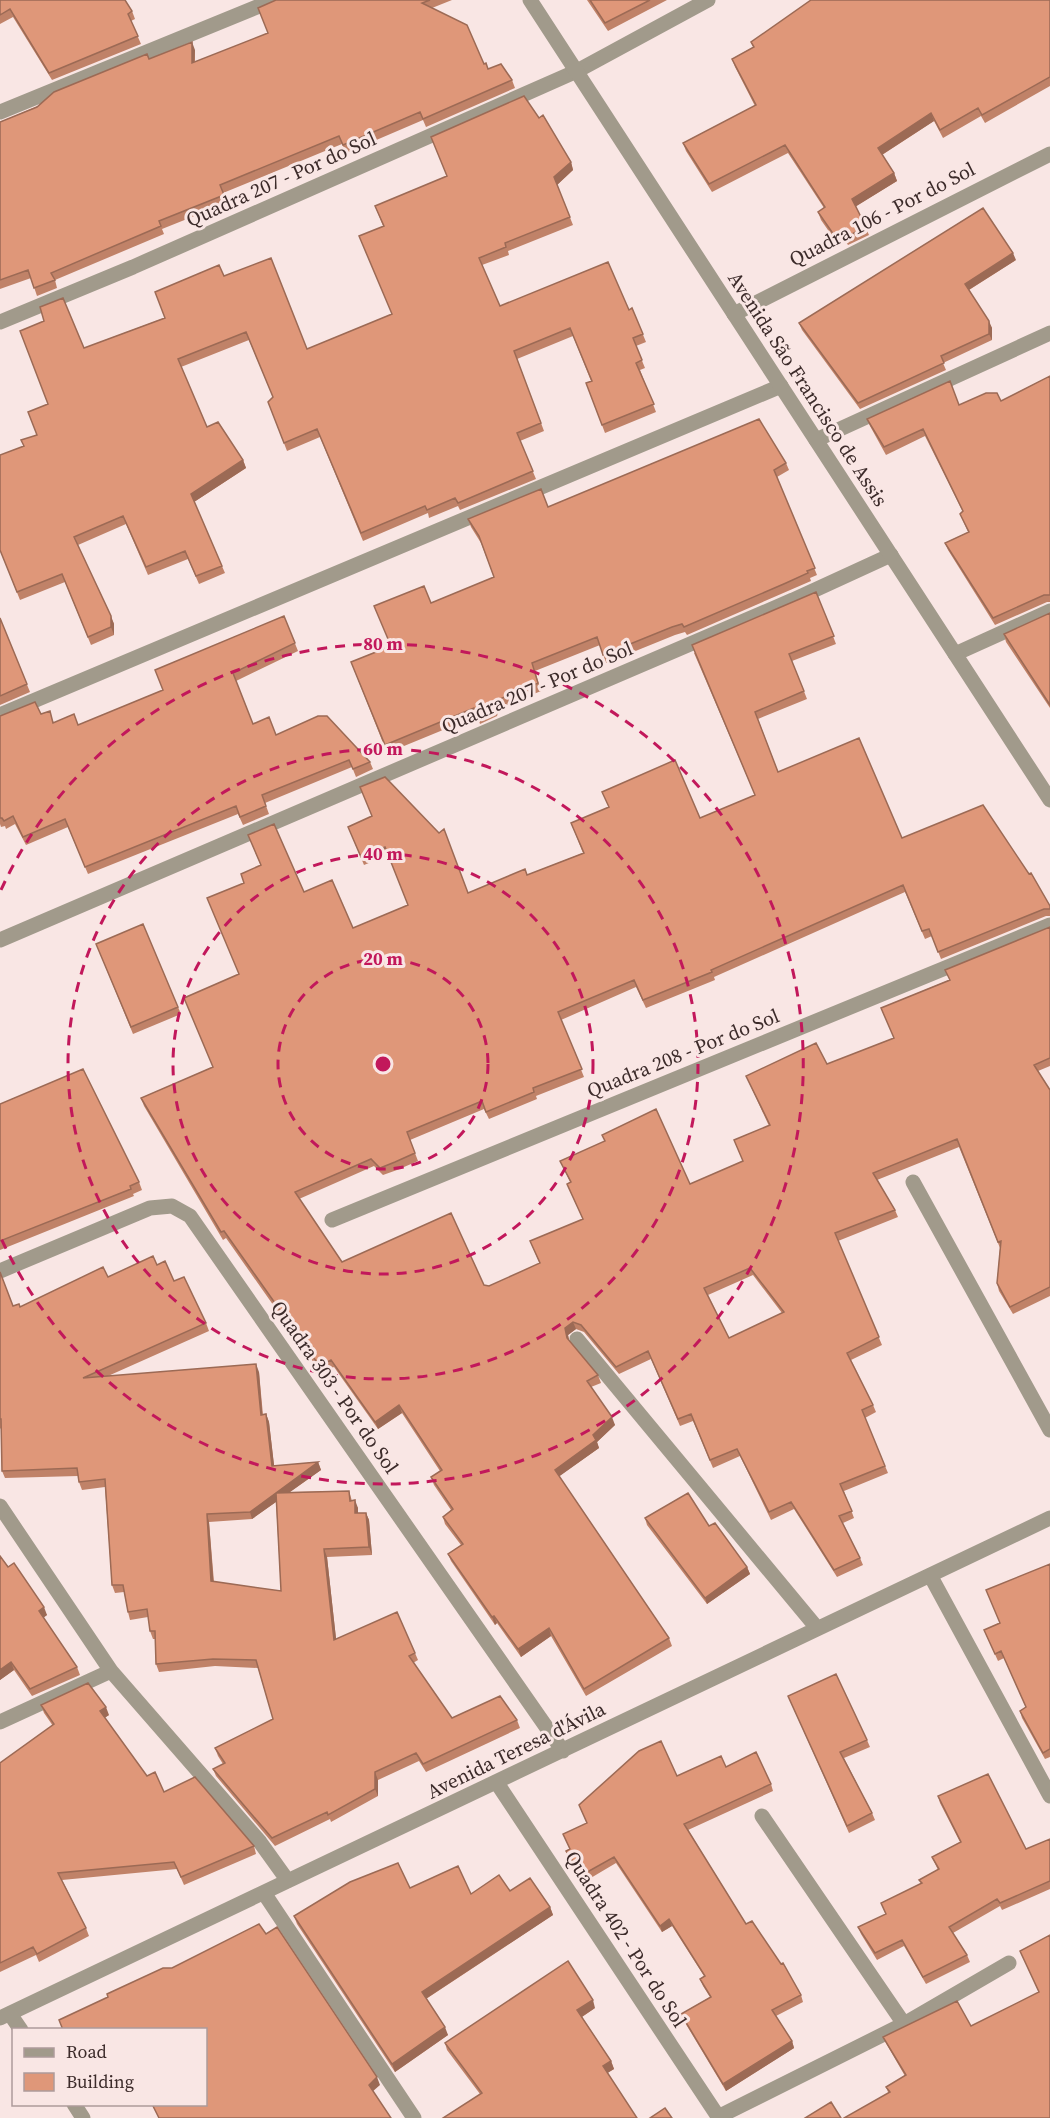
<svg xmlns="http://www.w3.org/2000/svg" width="1050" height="2118" font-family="'Source Serif 4',serif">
	<rect width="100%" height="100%" fill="#f9e6e4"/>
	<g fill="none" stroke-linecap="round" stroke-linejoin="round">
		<path stroke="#a19a8b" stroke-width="15" d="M0,112L274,0
			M734,314L1050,154
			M0,322L133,267L577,71L708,0
			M816,440L1050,333
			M955,654L1050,611
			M0,715L781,386
			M0,940L793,600L891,555
			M913,1182L1050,1430
			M332,1220L1050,925
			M0,1271L150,1208L172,1206L190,1216L563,1751
			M577,1339L817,1628
			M0,1506L111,1671L260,1842L288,1881
			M930,1575L1050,1796
			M0,1722L111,1671
			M497,1783L719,2118
			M762,1816L904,2024
			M264,1893L414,2118
			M10,2014L21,2030
			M0,2018L1050,1518
			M74,2104L83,2118
			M718,2117L904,2024L1009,1963"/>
		<path stroke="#a19a8b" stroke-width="15" d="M530,0L1050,800"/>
	</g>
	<path fill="#c08268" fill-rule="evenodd" d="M0,0L132,11L135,19L131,21L141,44L52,80L13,17L0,24Z
		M276,0H452L432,8L488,69L512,80L515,88L426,127L423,120L346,153L342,144L223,193L227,203L162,229L164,234L55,280L57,288L37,296L31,278L0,289V122L149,59L195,50V62L268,33Z
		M587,0H667L608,31Z
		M1050,0V86L985,123L981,116L943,138L934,121L882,155L894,173L897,181L856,206L869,235L848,245L844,239L837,243L821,220L818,212L824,208L788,153L712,192L686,151L683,143L755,106L735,67L732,59L753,47L751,42Z
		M571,162L573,170L557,185L573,225L508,251L509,255L482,265L500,306L629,310L632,308L646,342L636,346L645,368L640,370L656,412L605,433L586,383L591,381L573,336L517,359L544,431L520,441L536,479L460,510L458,506L429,518L428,513L363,541L320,437L287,451L268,402L273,397L249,340L181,367L207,427L243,460L246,468L194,502L225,573L199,584L188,559L148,575L126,524L78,545L114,624V635L91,645L65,582L20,600L0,550L24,446L37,435L48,404L84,348L164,318L224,276L307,349L392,314L383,226L375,206Z
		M1016,260L969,290L992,328V340L943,363L946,370L860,409L802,330L799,323Z
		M1050,376V602H1047L995,625L948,550L945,543L968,532L960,514L963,512L925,436L886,455L870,426L867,419L959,405L1001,401Z
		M786,463L789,470L777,477L817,575L810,578L811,581L687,635L685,632L675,635L606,663L600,645L535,671L541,691L498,709L497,716L480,724L477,716L387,753L351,662L390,646L431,603L494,577L481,543L471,527L468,519L548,507Z
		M816,592L836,644L792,661L807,699L758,719L778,772L902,838L1050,906V916H1046L941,959L932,936L925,939L905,892L714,977L715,980L646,1008L636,987L561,1020L584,1077L536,1096L537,1099L489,1119L484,1109L410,1140L418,1161L397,1170L383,1175L374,1166L299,1199L342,1262L489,1286L540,1264L530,1241L583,1219L570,1191L567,1184L570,1182L560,1161L690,1184L743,1161L734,1140L769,1126L746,1076L827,1064L894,1038L881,1008L949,980L1050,927V1066L1038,1071L1050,1090V1296L1013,1314L999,1291L997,1283L1000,1248L959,1147L877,1180L895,1210L898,1217L838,1241L882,1345L851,1360L873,1405L876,1412L865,1418L888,1473L844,1491L854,1518L843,1523L860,1558L863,1565L837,1577L794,1509L771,1520L740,1456L713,1468L693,1421L680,1426L651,1359L619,1374L584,1332L576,1329L568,1335L569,1340L598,1375L601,1383L591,1387L615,1425L597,1442L599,1448L559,1476L669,1638L672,1646L586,1696L551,1636L521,1657L497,1623L495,1625L451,1561L448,1554L461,1545L445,1524L443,1517L451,1510L434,1485L431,1477L440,1471L402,1413L378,1429L334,1367L323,1372V1376L226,1238L223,1240L144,1106L141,1098L213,1067L239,974L244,883L261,866L248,835L304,892L353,928L408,905L388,855L364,865L348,827L468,893L527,875L583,853L571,823L700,818L755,795L694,653ZM753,1275L782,1313L729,1338L708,1295Z
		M1050,613V708L1006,642L1004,634Z
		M284,616L298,651L236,681L253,724L276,735L370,762L373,769L356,777L352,767L265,803L269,814L243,825L238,814L88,874L68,827L26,845L15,824L6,829L5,826L1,827L0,824V716L41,714L54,722L78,725L163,690Z
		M0,618L30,692L0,705Z
		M99,951L178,1007L181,1014L133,1034Z
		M0,1104L139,1182L142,1190L133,1194L134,1196L0,1250Z
		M157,1265L174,1281L206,1323L209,1331L108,1376L259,1372L263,1415L266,1414L269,1422L274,1466L318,1462L321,1470L290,1492L349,1491L352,1501L358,1508V1513H366L369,1520L372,1555L327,1557L336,1639L415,1653L418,1660L413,1663L452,1718L517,1720L520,1728L426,1772L419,1761L378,1780V1796L331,1822L330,1819L275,1846L216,1776L213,1769L223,1764L218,1756L215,1748L273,1719L258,1668L215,1666L159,1672L156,1664L155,1639H153L150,1631L148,1617L130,1620L128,1612L124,1592L115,1593L112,1585L105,1487L82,1490L79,1482L78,1476L5,1478L2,1471L1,1428L0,1429V1272L13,1306L20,1307L108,1277ZM276,1502L281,1591L214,1582L209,1522L252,1519Z
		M645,1518L709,1526L747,1567L750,1574L707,1604L647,1525Z
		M0,1556L47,1615L43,1617L77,1667L80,1675L32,1696L14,1670L0,1680Z
		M1050,1564V1757L1045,1759L1022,1718L1020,1711L1026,1707L1004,1658L998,1661L984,1630L999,1623Z
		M788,1696L867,1740L870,1747L844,1758L872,1813L875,1820L849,1833Z
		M41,1705L109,1715L104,1718L147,1776L164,1792L254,1846L256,1854L184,1885L177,1869L62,1880L86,1928L89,1936L39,1962L36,1955L0,1972V1763L53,1726L44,1713Z
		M726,1767L771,1784L773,1791L688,1830L746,1924L801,1995L803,2002L776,2016L792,2041L794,2048L726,2091L684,2021L681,2014L710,1997L703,1986L700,1979L704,1976L672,1926L662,1932L616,1863L584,1882L569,1858L566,1851L570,1849L563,1834L587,1823L579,1805L677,1776Z
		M938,1796L1026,1849L1050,1839V1889L1002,1910L1000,1906L953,1933L967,1955L970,1962L926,1984L904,1946L877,1960L861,1934L858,1927L886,1914L881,1903L921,1884L919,1880L938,1870L932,1857L960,1842L940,1803Z
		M410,1888L471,1894L510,1891L550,1907L553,1915L426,1999L448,2035L395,2072L297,1924L294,1916Z
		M1050,1935V2118L888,2092L886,2087L905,2076L887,2045L883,2037L971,2026L1039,1992L1020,1951Z
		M595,2008L582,2017L611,2061L614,2069L607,2073L480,2094L447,2050L445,2043Z"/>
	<path fill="#9c6a55" d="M192,42L195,50L194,71L192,63Z
		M931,113L934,121L880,156L878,148Z
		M571,162L573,170L557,185L554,177Z
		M894,173L897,181L855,207L852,199Z
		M1013,253L1016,260L967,291L965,284Z
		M989,321L992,328V340L989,334Z
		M243,460L246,468L194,502L191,494Z
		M111,616L114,624V635L111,627Z
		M495,701L498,709L497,716L495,708Z
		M573,1322L576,1329L568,1335L570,1345L567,1338L565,1328Z
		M256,1364L259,1372L263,1423L261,1415Z
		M399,1405L402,1413L378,1429L375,1422Z
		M266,1414L269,1422L275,1473L272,1466Z
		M612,1417L615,1425L597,1442L599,1448L557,1478L555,1470Z
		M318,1462L321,1470L252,1519L250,1512Z
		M355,1500L358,1508V1521L355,1513Z
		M366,1513L369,1520L372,1555L369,1547Z
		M207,1514L209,1522L214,1589L211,1581Z
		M324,1549L327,1557L337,1647L334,1640Z
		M747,1567L750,1574L707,1604L705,1598Z
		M44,1607L47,1615L42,1619L39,1611Z
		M494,1616L497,1623L495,1625L492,1617Z
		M549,1628L551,1636L521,1657L518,1649Z
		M11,1662L14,1670L0,1680V1670Z
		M106,1707L109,1715L103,1719L100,1711Z
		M375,1772L378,1780V1796L375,1789Z
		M550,1907L553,1915L424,2000L422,1992Z
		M669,1919L672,1926L662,1932L660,1926Z
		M593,2000L595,2008L580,2018L577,2010Z
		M445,2027L448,2035L395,2072L392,2064Z
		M792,2041L794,2048L726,2091L723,2084Z
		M611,2061L614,2069L606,2074L603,2066Z
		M377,2077L380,2085L372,2092L369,2085Z"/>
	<path fill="#df9779" stroke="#9c6a55" stroke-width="1.5" fill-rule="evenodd" d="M0,0H125L132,11L128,14L138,36L49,73L10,9L0,15Z
		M276,0H430L422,3L467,25L484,64L486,63L488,69L501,64L512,80L423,119L420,112L343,145L339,136L220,185L224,195L159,221L161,226L51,273L55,280L34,288L28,270L0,280V122L37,107L54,92L147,54L149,59L192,42V63L268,33L258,8Z
		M590,0H650L605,23Z
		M811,0H1050V77L982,115L978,108L940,130L931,113L878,148L894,173L852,199L866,227L846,237L841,231L834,235L818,212L825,207L785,145L709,184L683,143L756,105L732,59L754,47L751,42Z
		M524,96L539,118L543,115L571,162L554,177L570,217L505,243L506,247L479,258L500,306L608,262L629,310L632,308L643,334L633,338L642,360L636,363L654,404L602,425L586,383L592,381L570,328L514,351L541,423L517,433L533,471L458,503L455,498L427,510L425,506L361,533L317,429L284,443L268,402L273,397L246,332L178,359L207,427L218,422L243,460L191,494L222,566L196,576L185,551L146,567L123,516L74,537L111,616V627L88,637L62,574L17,592L0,550V455L24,446L21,440L37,435L28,412L48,404L20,331L44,321L40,307L63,298L84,348L165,318L155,292L219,265L224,276L271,258L307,349L392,314L359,236L384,226L375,206L447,176L431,137Z
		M983,208L1013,253L965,284L989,321V334L941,356L944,363L858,403L799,323Z
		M1050,376V595H1044L993,618L945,543L969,532L960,514L963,511L923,429L884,447L867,419L950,381L959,405L986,393H997L1001,401Z
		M759,419L786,463L774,470L815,568L807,571L808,573L786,583L684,627L682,624L672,627L603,655L597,637L532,663L538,683L495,701V708L477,716L474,708L385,745L351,662L391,646L374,606L424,586L431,603L494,577L479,536L468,519L541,489L548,507Z
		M816,592L834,636L789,654L804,691L755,712L778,772L859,738L902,838L983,805L1029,874L1031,873L1050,906V909H1044L938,952L929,929L922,931L903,885L711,970L712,972L643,1000L634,980L558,1012L582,1069L533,1088L534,1092L486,1112L482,1101L407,1132L415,1153L395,1162L380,1168L371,1159L295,1192L342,1262L451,1213L484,1285L489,1286L540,1263L530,1241L583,1219L567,1184L571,1182L560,1161L605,1141L602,1135L656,1109L690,1184L743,1161L734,1140L770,1125L746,1076L816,1043L827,1064L894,1038L881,1008L950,980L945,970L1050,927V1058L1034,1065L1050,1090V1287L1010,1307L997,1283L1001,1241L998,1242L957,1139L873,1173L895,1210L835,1233L879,1337L847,1353L873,1405L862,1410L885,1466L840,1484L852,1511L839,1516L860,1558L834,1570L791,1502L769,1512L737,1449L710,1460L691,1414L678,1419L648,1351L616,1367L581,1325L573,1322L565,1328L567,1338L598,1375L587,1381L612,1417L593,1435L596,1440L555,1470L669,1638L584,1689L549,1628L518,1649L494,1616L492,1617L448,1554L463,1544L443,1517L453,1509L431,1477L442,1470L399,1405L375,1422L331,1360L321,1365V1368L224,1231L221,1232L141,1098L213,1067L184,998L239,974L207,898L244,883L241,874L261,865L248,835L274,824L304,892L332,880L353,928L408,905L385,847L361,857L348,827L372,816L360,787L385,777L439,833L444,829L468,893L525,869L527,875L584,853L571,823L609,807L602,792L675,760L700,818L755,795L692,645ZM750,1268L784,1312L729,1338L704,1288Z
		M1050,613V705L1004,634Z
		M284,616L295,643L233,673L253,724L269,717L276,735L318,716H327L370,762L353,769L349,760L262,795L266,806L240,817L236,806L85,867L65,819L23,837L13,816L4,821L2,818H0V716L35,702L41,714L50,711L53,723L74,714L78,725L163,690L155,670Z
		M0,618L27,684L0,696Z
		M143,924L178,1007L131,1027L96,944Z
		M83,1069L139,1182L130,1186L131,1189L0,1241V1104Z
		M153,1256L157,1265L165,1261L174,1281L184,1277L206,1323L83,1378L256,1364L261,1415L266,1414L272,1466L318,1462L250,1512L207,1514L211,1581L281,1591L276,1493L349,1491L350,1501L355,1500V1513H366L369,1547L324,1549L334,1640L397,1612L415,1653L409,1656L452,1718L500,1696L517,1720L423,1764L416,1753L375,1772V1789L328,1815L327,1812L272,1838L213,1769L225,1763L215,1748L273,1719L256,1660L213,1659L156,1664L155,1631H150L147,1609L128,1612L123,1585H112L105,1479L79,1482L77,1468L2,1471L1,1419H0V1272L13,1306L19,1304L20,1307L103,1267L108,1277Z
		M688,1493L709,1526L715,1523L747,1567L705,1598L645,1518Z
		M0,1556L8,1567L14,1563L44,1607L39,1611L77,1667L30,1689L11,1662L0,1670Z
		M1050,1564V1749L1043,1753L1020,1711L1026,1707L1001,1651L995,1654L984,1630L1000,1623L986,1590Z
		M836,1674L867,1740L840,1752L872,1813L847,1826L788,1696Z
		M88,1683L106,1707L100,1711L147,1776L155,1772L164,1792L195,1777L254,1846L181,1877L174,1862L58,1873L86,1928L37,1954L33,1947L0,1963V1763L54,1724L41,1705Z
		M661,1741L677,1776L721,1756L726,1767L756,1752L771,1784L684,1824L746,1924L752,1921L781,1964L783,1963L801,1995L772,2010L792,2041L723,2084L681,2014L711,1997L700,1979L705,1976L669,1919L660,1926L614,1857L582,1875L566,1851L570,1849L563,1834L587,1823L579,1805L639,1751Z
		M988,1774L1026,1849L1050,1839V1881L1000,1903L997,1899L949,1927L967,1955L923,1977L902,1940L875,1953L858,1927L886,1914L881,1903L922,1883L919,1880L939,1869L932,1857L961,1842L938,1796Z
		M398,1863L410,1888L458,1866L471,1894L499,1875L510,1891L530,1878L550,1907L422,1992L445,2027L392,2064L294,1916L350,1882Z
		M259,1924L266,1934L277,1927L377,2077L369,2085L391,2118H159L152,2104H206V2030H63L59,2020L108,1997L107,1994L163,1968H172Z
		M1050,1935V2118H844L890,2092L886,2087L906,2075L883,2037L957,2001L971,2026L1039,1992L1020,1951Z
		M568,1961L593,2000L577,2010L611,2061L603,2066L637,2118H443L482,2093L445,2043Z
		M831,2102L841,2118H805Z
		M665,2108L672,2118H650Z"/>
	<g fill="none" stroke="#c2185b" stroke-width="3" stroke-dasharray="10 8">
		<circle cx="383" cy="1064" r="105"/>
		<circle cx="383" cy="1064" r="210"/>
		<circle cx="383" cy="1064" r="315"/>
		<path d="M1 890A420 420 0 1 1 1 1238"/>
	</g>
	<g text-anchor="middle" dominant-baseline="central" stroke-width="6" stroke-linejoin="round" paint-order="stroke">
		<g font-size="20" fill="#3c2b2a" stroke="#f9e6e4">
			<text transform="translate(281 179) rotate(-24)">Quadra 207 - Por do Sol</text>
			<text transform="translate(882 214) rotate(-27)">Quadra 106 - Por do Sol</text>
			<text transform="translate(808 389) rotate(57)">Avenida São Francisco de Assis</text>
			<text transform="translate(537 687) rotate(-23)">Quadra 207 - Por do Sol</text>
			<text transform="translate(683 1053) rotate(-22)">Quadra 208 - Por do Sol</text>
			<text transform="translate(335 1387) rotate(55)">Quadra 303 - Por do Sol</text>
			<text transform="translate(516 1750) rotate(-26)">Avenida Teresa d'Ávila</text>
			<text transform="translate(626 1939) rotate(57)">Quadra 402 - Por do Sol</text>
		</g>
	</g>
	<circle cx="383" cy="1064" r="9" fill="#c2185b" stroke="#f9e6e4" stroke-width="3"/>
	<g font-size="18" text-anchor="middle" font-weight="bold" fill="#c2185b" stroke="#f9e6e4" stroke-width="6" stroke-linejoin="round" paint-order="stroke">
		<text x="383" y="650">80 m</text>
		<text x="383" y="755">60 m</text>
		<text x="383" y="860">40 m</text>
		<text x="383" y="965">20 m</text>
	</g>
	<rect x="12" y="2028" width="195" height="78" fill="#f9e6e4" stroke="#ad9b9a" stroke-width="1.5"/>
	<rect x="24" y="2048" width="30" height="9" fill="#a19a8b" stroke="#ad9b9a" stroke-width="1.5"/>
	<text x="66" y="2058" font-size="18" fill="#3c2b2a">Road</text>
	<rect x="24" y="2073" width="30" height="18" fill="#df9779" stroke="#ad9b9a" stroke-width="1.5"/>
	<text x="66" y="2088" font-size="18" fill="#3c2b2a">Building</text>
</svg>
